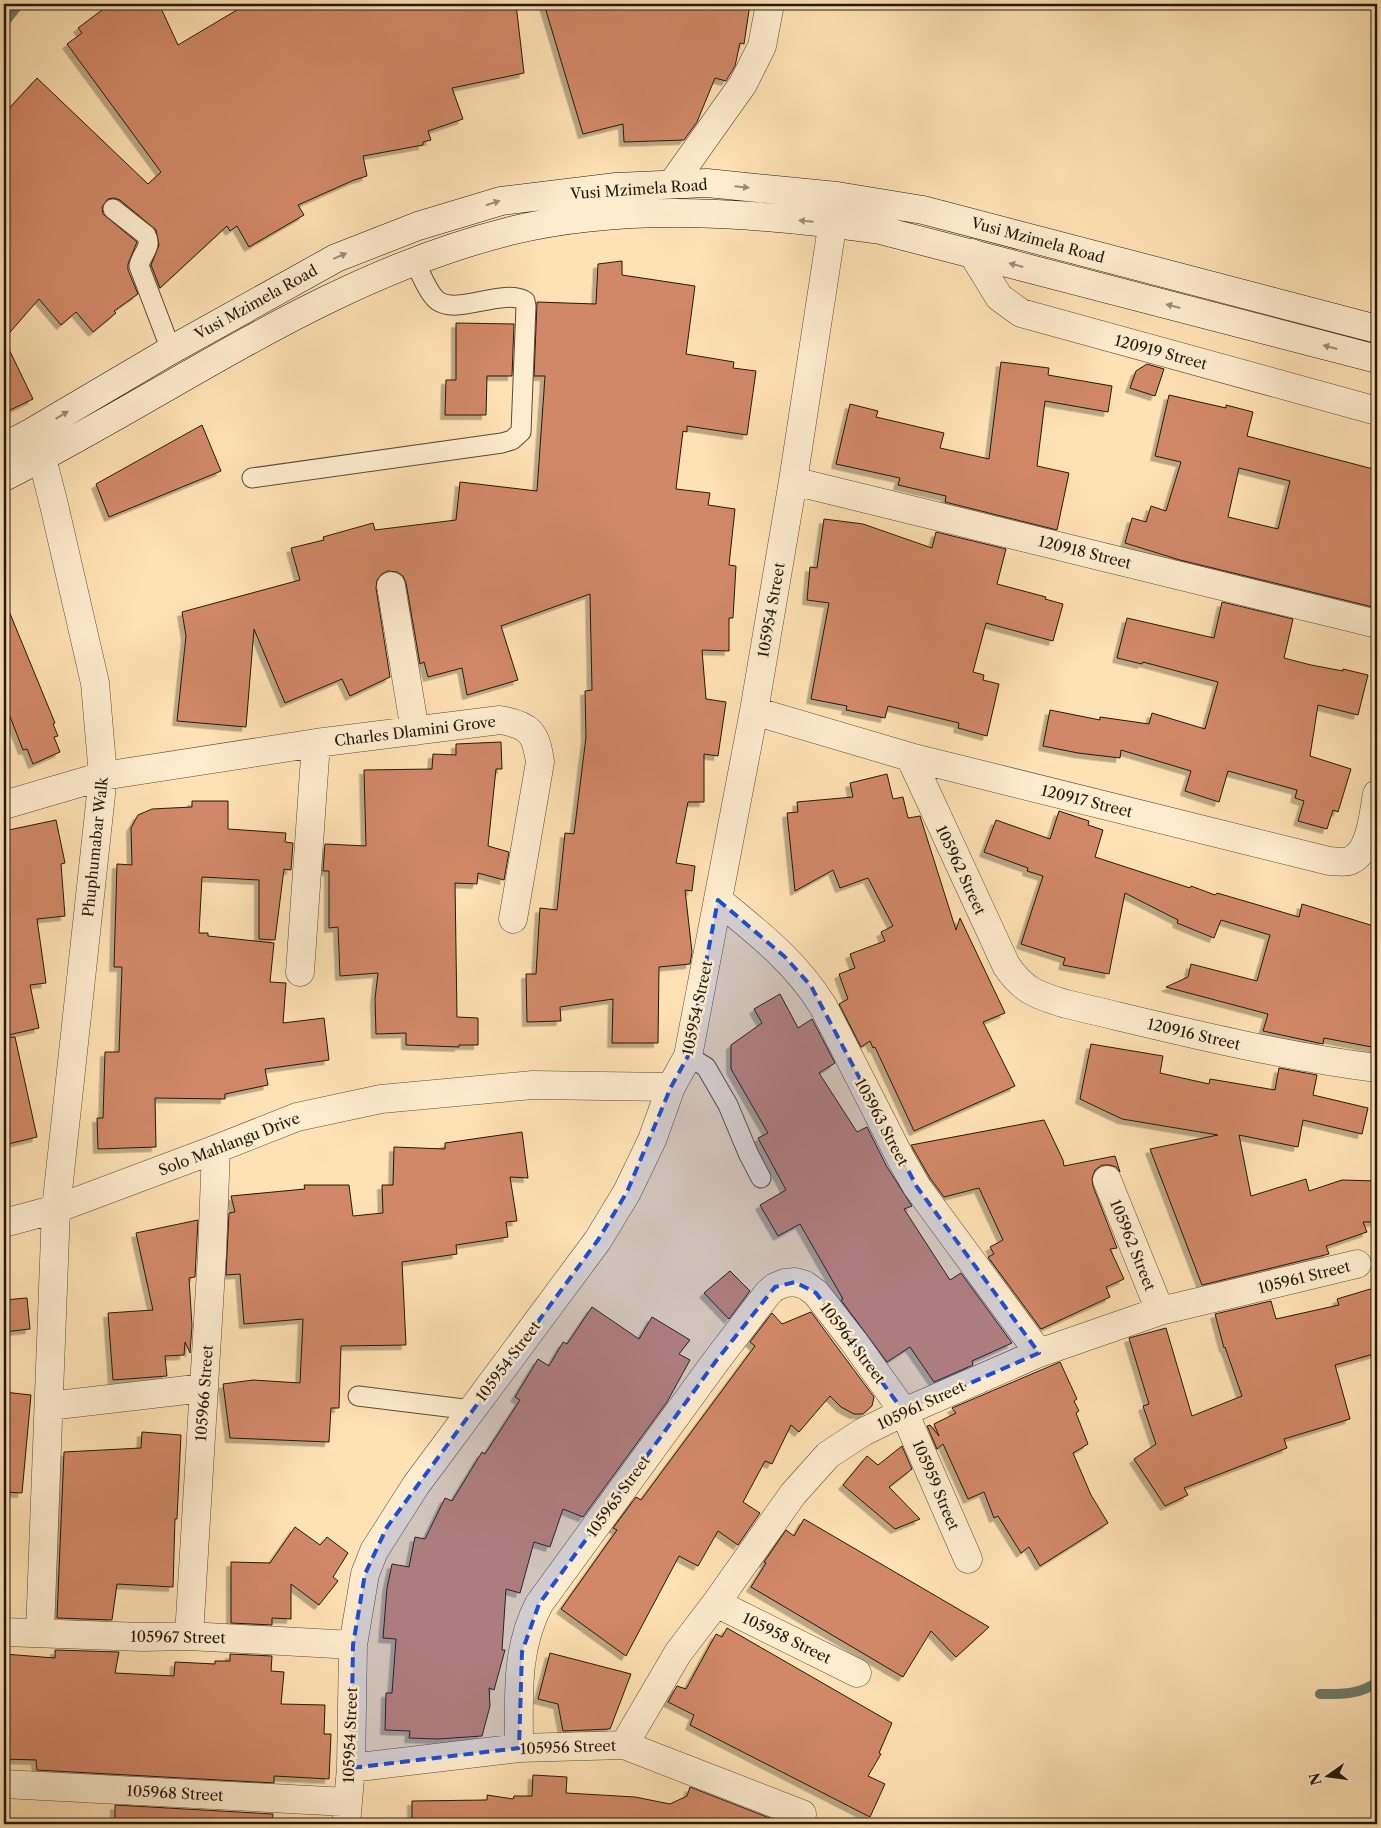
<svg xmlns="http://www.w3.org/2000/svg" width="1381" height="1828" font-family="'Libre Caslon Text',serif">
	<defs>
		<filter id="shadow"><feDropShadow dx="-4.5" dy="4.5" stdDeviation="0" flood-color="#0004"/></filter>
	</defs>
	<rect width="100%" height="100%" fill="#fee1b4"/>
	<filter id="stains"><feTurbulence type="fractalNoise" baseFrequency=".004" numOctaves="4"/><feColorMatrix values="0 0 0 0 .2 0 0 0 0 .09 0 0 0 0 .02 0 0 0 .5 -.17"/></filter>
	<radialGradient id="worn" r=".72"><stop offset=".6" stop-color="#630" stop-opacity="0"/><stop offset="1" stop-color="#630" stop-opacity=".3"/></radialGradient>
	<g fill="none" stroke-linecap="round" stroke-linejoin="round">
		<path stroke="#6e7c6c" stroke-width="10" d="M4,23L19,4
			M1320,1694C1340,1694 1360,1695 1377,1682"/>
	</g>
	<path fill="#d18867" stroke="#23190d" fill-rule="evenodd" filter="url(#shadow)" d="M110,4H159L178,45L247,4H516L524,73L452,88L463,119L428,131L431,140L423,142V145L363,156L367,176L354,180L298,205L304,215L249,247L237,226L230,231L227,226L160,288L151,265L159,245L156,230L120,200L114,198L108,199L102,207L103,214L137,242L128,264V270L138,294L114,311L116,313L93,332L76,312L61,325L39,299L4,339L33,399L4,413V114L37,78L148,184L161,172L67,44L82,33L78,28Z
		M544,4H750L744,44L740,43L735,66L726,81L715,78L697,122L684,140L624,142L623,124L583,134Z
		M622,261V275L695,286L686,354L734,362L733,368L756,371L747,435L687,426V432L683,431L676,489L710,493L708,505L735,509L729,565L736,566L733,618H729V651L702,650L706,699L726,702L718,756L704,754V802H688L676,863L695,866L692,891L685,890L692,952L690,964L659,967L658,1043H612L613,999L560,1007L561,1021L527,1022L526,974H536L540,908L557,910L565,833L574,834L586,737L585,691L592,690L590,594L501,626L518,680L467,695L462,668L428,677L424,662L420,664L406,583L403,576L397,572L388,571L382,574L377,580L376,588L390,677L350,696L342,679L285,703L254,629L246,727L177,721L186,636L182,612L300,580L291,548L324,540L323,537L373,523L375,530L456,520L460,482L537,491L545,376H534L537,302L596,304L598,264Z
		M456,323L514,324L512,376H487L486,415H445L446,380H456Z
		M1001,362L1049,368L1048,375L1112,386L1108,412L1045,401L1037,466L1069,473L1057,530L945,502L946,496L898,485L900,478L836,464L850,404L878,411L876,417L944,433L940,448L989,459Z
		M1147,364L1164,369L1155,396L1130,388L1136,371Z
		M1169,395L1226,408V405L1253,412L1247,436L1377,470V608L1180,560L1125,543L1132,518L1146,522L1151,506L1166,511L1181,462L1155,456ZM1239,468L1290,481L1278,529L1228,517Z
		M202,425L221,471L109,517L96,484Z
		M824,519L863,524L932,548L936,532L1006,549L997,584L1046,597L1045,599L1063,604L1053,641L986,623L973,672L984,675L983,680L999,684L987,736L958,728L959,723L888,706L885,718L846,710L847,706L811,699L829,603L807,600L810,567L817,568Z
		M4,599L55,723L53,724L58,736L54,737L60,752L33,764L27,749L23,750L4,701Z
		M1222,602L1293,619L1284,658L1311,665L1343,671V669L1368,675L1358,715L1318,705L1310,756L1351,769L1338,812L1333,810L1327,829L1298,821L1304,801L1295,798L1297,790L1228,771L1219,802L1185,791L1191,771L1121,750L1120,758L1078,753L1043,746L1050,710L1100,720V717L1149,724L1152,713L1205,729L1218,682L1143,662L1142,664L1117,658L1127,618L1214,638Z
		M501,742L502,769H496L488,846L509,852L504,880L478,873L477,884L455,883L457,1017L478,1018V1045H459V1047L406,1045V1033L376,1034L375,999L378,973L340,976L338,927L329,928V871H323L325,844L366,846L364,770L432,769L433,754L456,755V744Z
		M887,774L893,799L903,797L908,818L920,816L956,930L960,918L1005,1013L983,1022L1015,1086L914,1131L875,1047L873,1048L870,1041L861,1047L839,1004L848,999L839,974L855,968L850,954L885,941L881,932L893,926L868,878L840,888L833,870L795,891L787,813L798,812L797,802L853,797L850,783Z
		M192,801H228V829L286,833L285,842L293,843L291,870L284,869L275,940L259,939V880L202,877L199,933H208V936L274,943L270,982L286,983L283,1023L324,1018L329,1060L265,1069L268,1085L225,1094V1099L155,1098L156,1147L98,1149L97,1118H103L105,1052H119L122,967H114L117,864L132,865L131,828L138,815L152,809L192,807Z
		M1059,811L1089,821L1088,825L1103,830L1095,857L1190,888L1191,886L1215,895L1217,893L1299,917L1302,904L1377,927V1048L1324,1038L1323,1044L1263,1031L1268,1014L1166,987L1188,977L1191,964L1257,981L1270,935L1221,920L1214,938L1177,923L1178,920L1125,893L1109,974L1063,965L1065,958L1021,944L1043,876L1027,871L1028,868L984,852L996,820L1050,839Z
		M56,820L65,863L61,864L65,916L37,919L46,983L30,985L39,1028L4,1036V914H10L4,877V831Z
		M780,994L798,1028L812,1019L835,1063L819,1073L857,1132L867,1127L887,1167L912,1206L904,1209L950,1280L961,1273L1012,1343L972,1361L973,1365L934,1382L910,1347L887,1362L841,1300L843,1299L800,1224L778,1236L760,1205L786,1190L758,1138L768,1133L731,1069V1045L762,1023L754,1009Z
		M15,1037L37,1137L4,1145V1038Z
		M1091,1044L1163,1056L1160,1073L1209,1084L1210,1079L1275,1090L1279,1068L1317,1075L1313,1095L1368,1108L1362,1134L1303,1120L1298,1147L1239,1135L1251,1196L1306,1179L1309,1191L1342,1180L1377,1181V1222H1363L1367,1232L1326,1246L1329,1254L1202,1285L1150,1149L1218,1135L1122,1119L1080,1099Z
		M1044,1120L1063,1160L1064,1166L1115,1156L1120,1172L1116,1167L1110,1165H1102L1095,1170L1092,1178L1093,1186L1117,1248L1110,1249L1124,1279L1106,1287L1110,1297L1041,1329L988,1257L994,1254L990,1247L1003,1240L979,1188L944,1197L930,1178L911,1145Z
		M522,1132L528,1178L510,1177L517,1221L506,1222L508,1237L456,1245L457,1254L402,1262L406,1345L341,1346L339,1408H331L329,1442L230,1438L223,1384L253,1380L300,1383L303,1319L244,1324L240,1274L226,1275L229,1213L235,1212L231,1196L305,1189L304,1185H349L353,1216L383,1213L382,1185H393L394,1147L445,1149V1143Z
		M198,1220L195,1277L189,1278L192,1326L190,1353L185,1342L184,1355L165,1356L167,1376L113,1380L108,1313L153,1310L136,1233Z
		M730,1271L750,1291L729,1319L704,1293Z
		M1377,1287V1353L1335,1365L1350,1419L1284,1439L1287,1448L1184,1488L1188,1495L1165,1506L1134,1459L1156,1444L1143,1406L1149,1404L1129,1338L1166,1328L1192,1416L1242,1396L1225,1347L1224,1348L1215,1314L1271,1301L1276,1319L1339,1305L1337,1299Z
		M27,1298L30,1329L4,1332V1300Z
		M592,1307L639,1339L652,1317L690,1340L679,1354L690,1360L667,1402L583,1517L563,1509L550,1547L534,1542L520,1593L506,1589L502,1650H505L494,1690L489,1688L490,1706L482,1736L438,1739L409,1738L410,1731L385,1730L386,1693H392L396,1639L383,1638L387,1588L392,1564L409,1567L415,1537L425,1539L445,1498L452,1501L482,1452L485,1454L520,1400L515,1397L538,1359L549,1366L563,1342L567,1344Z
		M811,1312L874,1397L872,1406L863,1414H854L841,1407L830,1396L799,1432L791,1425L772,1464L765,1461L743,1502L760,1513L738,1545L718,1531L698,1566L679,1556L626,1656L561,1609L617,1530L613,1528L636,1497L641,1500L755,1346L750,1342L772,1313L782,1324Z
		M1060,1362L1077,1399L1074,1401L1079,1411L1076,1413L1088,1444L1073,1453L1091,1495L1108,1523L1040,1566L1029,1547L1021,1553L998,1516L994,1518L984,1492L968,1499L943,1444L937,1449L927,1426L930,1425L939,1436L934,1424L956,1413L952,1408Z
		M4,1392L31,1395L22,1493L4,1492Z
		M142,1432L181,1435L177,1519H175L173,1587L117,1584L112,1620L57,1618L64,1452L141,1448Z
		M902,1446L912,1469L889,1487L920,1519L895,1529L843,1485L867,1456L878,1465Z
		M804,1519L989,1627L956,1657L931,1631L903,1677L751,1587L766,1563L764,1562L786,1530L794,1536Z
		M295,1527L320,1545L327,1537L348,1553L333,1577L338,1581L319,1605L291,1584V1619L272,1618V1625L231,1623V1562L270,1563Z
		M727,1628L892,1723L879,1753L881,1754L868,1776L885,1784L870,1817L690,1725L694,1715L668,1702L677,1686L686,1689L716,1634L722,1637Z
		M55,1650L119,1652L115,1673L174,1676L175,1662L215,1664V1661H230V1654L272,1656L271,1671L284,1672L281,1704L325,1705L324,1734H331L329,1779L274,1776V1783L37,1770L36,1760L4,1759V1654L55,1658Z
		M550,1653L631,1674L610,1729L563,1731L558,1704L538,1699Z
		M533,1775L567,1777L566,1793L635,1797L670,1804L687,1796L690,1787L785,1824H412V1801L487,1800V1795L513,1799L514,1796H532Z
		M115,1805L273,1814L272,1824H115Z"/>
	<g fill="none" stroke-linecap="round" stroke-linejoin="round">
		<defs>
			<path id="lane" d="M113,209L146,235C153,247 141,254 139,266L171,350
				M252,478L502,443L512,440L521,432L526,306L525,301C503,288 458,315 438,301C429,295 420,272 415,262
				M688,1056L706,1067L728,1105L748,1153L761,1178
				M358,1396L472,1410"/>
			<path id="street" d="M672,184L743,84L762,46L770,4
				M972,253L999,297L1021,313L1377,411
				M34,436L42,458L54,505L95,683L103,776L56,1209L40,1632
				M793,481L1377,624
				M391,586L415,731
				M754,711L910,757L1329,861C1335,861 1343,863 1349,861C1371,853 1373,815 1377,794
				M910,757L1006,965C1023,991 1037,995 1066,1004C1169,1028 1272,1055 1377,1068
				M4,805L103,776L316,743L500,720C530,725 536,733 540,762L513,919
				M718,900C758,933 795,961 823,1006L901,1159L917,1187L1039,1353
				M300,972L316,743
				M1107,1180L1160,1311
				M4,1223L56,1209L216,1149L297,1117L381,1099L533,1085L671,1087
				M49,1406L204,1388
				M716,1603L857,1673
				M4,1632L142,1637L189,1636L353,1645
				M189,1636L212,1254L216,1149
				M624,1745L678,1653L716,1603L793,1494L828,1455L863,1432L904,1412L1039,1353L1160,1311L1357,1264
				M519,1748C519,1697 515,1650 539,1604L716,1361L768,1293L775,1287L785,1283L795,1282L805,1285L816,1293L854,1342L904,1412L968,1559
				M351,1768L519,1748L624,1745L802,1814
				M4,1784L347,1802
				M346,1824L351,1768L353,1645L365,1574L374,1551L416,1485L598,1240L627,1192L652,1140L671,1087L688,1056L754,711L793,481L836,201"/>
			<path id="secondary" d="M4,447L32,432L171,350L336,258L418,226L501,201L616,187L707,183L837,196L923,210L1377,329
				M4,477C171,393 325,277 510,231C630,202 759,213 880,230L1377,359"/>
		</defs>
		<use href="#lane" stroke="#5a4b37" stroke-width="21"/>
		<use href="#street" stroke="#5a4b37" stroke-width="29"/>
		<use href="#secondary" stroke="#23190d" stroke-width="29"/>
		<use href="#lane" stroke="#feecce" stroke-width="19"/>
		<use href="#street" stroke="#feecce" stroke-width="28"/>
		<use href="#secondary" stroke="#feecce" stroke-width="28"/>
	</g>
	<defs><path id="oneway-solid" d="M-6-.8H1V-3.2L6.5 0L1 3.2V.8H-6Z" transform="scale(1.25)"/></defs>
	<g fill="#9b8d77">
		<use href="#oneway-solid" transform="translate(742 187) rotate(6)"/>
		<use href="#oneway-solid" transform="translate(493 203) rotate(-17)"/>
		<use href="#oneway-solid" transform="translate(806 221) rotate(-175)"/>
		<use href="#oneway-solid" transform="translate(340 256) rotate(-23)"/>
		<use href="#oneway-solid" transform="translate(1016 265) rotate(-165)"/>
		<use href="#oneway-solid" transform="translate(1173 306) rotate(-165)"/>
		<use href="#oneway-solid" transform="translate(1330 347) rotate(-165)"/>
		<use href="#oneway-solid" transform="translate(62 415) rotate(-31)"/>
	</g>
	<path fill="#1d4ed8" fill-opacity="0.2" stroke="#1d4ed8" stroke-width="4" stroke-dasharray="10 6" stroke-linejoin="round" d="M718,900L785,957L811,986L917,1187L1039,1353L904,1412L816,1293L795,1282L775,1287L716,1361L539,1604L522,1652L519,1748L351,1768L353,1645L365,1574L387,1527L598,1240L627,1192L671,1087L688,1056Z"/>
	<g text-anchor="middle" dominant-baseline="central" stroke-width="5" stroke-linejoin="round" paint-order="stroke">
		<g font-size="15" fill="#23190d" stroke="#feecce">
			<text transform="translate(639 189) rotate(-4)">Vusi Mzimela Road</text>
			<text transform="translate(1038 240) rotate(15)">Vusi Mzimela Road</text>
			<text transform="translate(256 302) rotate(-29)">Vusi Mzimela Road</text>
			<text transform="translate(1161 352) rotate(15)">120919 Street</text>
			<text transform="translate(1085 552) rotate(14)">120918 Street</text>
			<text transform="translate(771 610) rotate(-80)">105954 Street</text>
			<text transform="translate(415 731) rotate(-7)">Charles Dlamini Grove</text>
			<text transform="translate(1087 801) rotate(14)">120917 Street</text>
			<text transform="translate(95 847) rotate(-84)">Phuphumabar Walk</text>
			<text transform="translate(961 870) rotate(65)">105962 Street</text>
			<text transform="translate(697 1008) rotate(-78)">105954 Street</text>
			<text transform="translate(1194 1034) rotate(13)">120916 Street</text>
			<text transform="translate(882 1122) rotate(62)">105963 Street</text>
			<text transform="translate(229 1144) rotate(-21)">Solo Mahlangu Drive</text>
			<text transform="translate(1133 1245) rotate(68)">105962 Street</text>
			<text transform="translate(1304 1277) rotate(-14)">105961 Street</text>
			<text transform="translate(853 1343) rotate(53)">105964 Street</text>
			<text transform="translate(508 1361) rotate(-53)">105954 Street</text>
			<text transform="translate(204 1393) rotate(-86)">105966 Street</text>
			<text transform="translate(921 1405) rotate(-25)">105961 Street</text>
			<text transform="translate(936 1485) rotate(67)">105959 Street</text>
			<text transform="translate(618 1496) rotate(-54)">105965 Street</text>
			<text transform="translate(178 1637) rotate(1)">105967 Street</text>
			<text transform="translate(787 1638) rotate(26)">105958 Street</text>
			<text transform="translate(350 1735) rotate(-88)">105954 Street</text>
			<text transform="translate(568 1747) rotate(-2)">105956 Street</text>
			<text transform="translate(175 1793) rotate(3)">105968 Street</text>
		</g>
	</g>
	<rect width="1381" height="1828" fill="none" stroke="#fee1b4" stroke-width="20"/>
	<rect x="5" y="5" width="1371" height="1818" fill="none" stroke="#23190d" stroke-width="2.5"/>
	<rect x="10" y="10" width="1361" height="1808" fill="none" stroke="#23190d"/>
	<g transform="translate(1328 1776) rotate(256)" stroke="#feecce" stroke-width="4" paint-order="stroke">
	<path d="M0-4L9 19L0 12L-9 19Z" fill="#23190d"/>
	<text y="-8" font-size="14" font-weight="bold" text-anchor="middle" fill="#23190d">N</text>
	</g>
	<rect width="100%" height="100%" filter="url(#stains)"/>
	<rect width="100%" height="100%" fill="url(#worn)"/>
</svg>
